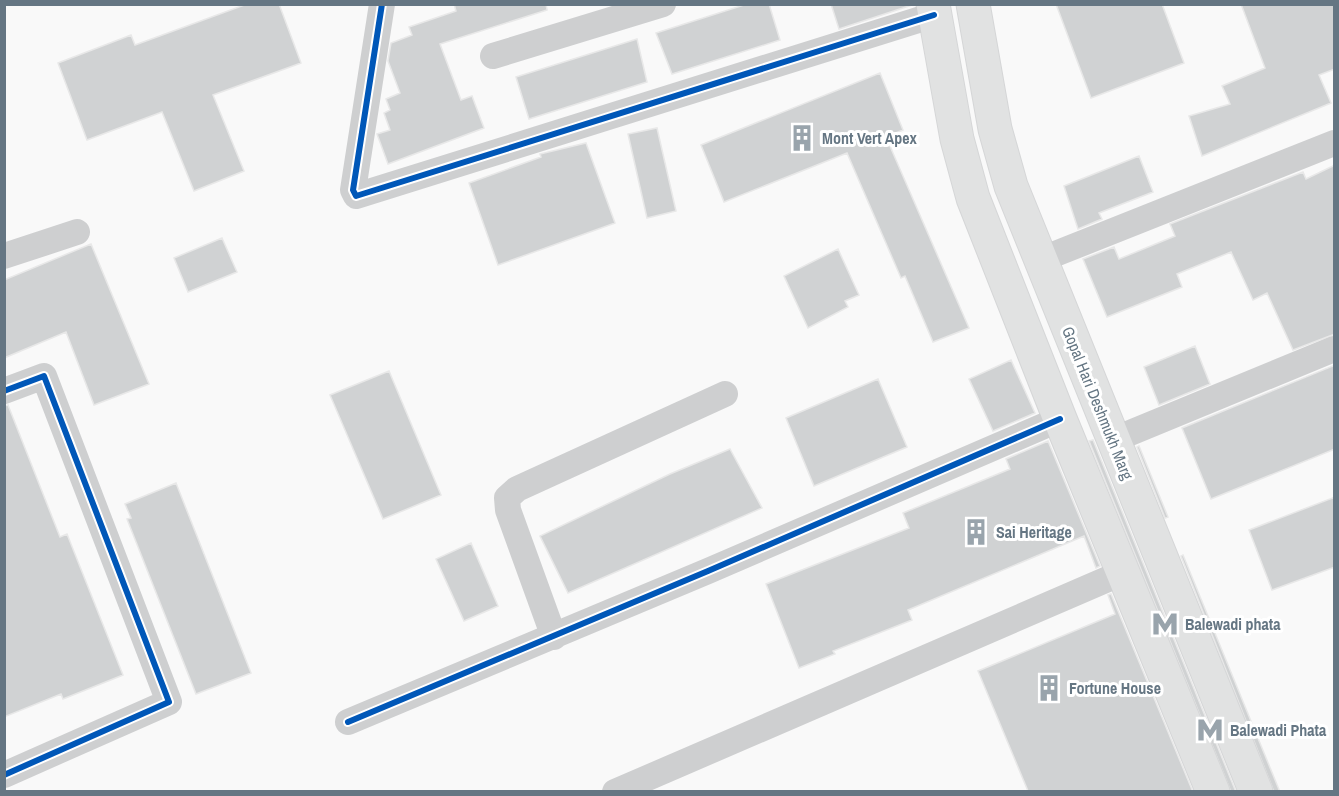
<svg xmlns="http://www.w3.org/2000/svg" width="1339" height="796" font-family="'Archivo Narrow',sans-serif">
	<rect width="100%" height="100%" fill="#f9f9f9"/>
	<path fill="#d0d2d3" stroke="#e8e8e8" stroke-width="1.5" d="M247,4H279L301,63L213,95L244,171L194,191L162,112L87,140L58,63L131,35L135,45Z
		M454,4H546L547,10L440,44L461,100L472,96L484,128L388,164L377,134L390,130L384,113L390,110L386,99L400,93L388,61L391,43L412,35L409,27L456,11Z
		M747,4H769L780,40L672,74L656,33Z
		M831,4H915L839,29Z
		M1056,4H1162L1184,63L1091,98Z
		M1241,4H1335V69L1319,75L1331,103L1202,156L1189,116L1230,104L1222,86L1265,68Z
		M637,39L647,82L529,119L516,77Z
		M880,73L903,130L886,137L969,328L933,342L905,276L901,278L847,153L724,202L701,145Z
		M657,128L676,211L647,218L628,134Z
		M586,143L615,223L498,265L469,183L541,157L540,154Z
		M1139,156L1153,192L1099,213L1102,219L1078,229L1064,186Z
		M1335,165V334L1293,350L1267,293L1253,300L1231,252L1177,274L1182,287L1107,317L1083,259L1114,247L1119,259L1175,236L1170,224L1303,172L1306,179Z
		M222,238L237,272L188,292L174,258Z
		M91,244L149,384L94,405L66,332L4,358V280Z
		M838,249L859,295L845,301L848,307L808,328L784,276Z
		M1195,346L1210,384L1159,405L1144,367Z
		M1011,360L1035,413L993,431L969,379Z
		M1335,365V449L1211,499L1182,428Z
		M389,371L441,495L383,519L330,395Z
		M878,379L907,447L814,486L786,418Z
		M8,405L60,537L67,534L123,675L63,699L61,694L4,717V406Z
		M1093,440L1236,792H1231L1089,441Z
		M1048,441L1100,566L1096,568L1084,536L908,610L912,620L833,651L835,654L799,668L766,584L909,528L903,513L1010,469L1006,459Z
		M1139,446L1168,517L1165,518L1137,447Z
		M730,449L762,508L568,593L540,536L670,474Z
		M176,483L251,673L196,694L127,519L131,518L125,504Z
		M1335,497V567L1272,590L1249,530Z
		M471,543L498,606L464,621L436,559Z
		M1183,555L1280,792H1274L1181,556Z
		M1111,594L1193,792L1028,791L978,671L1115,614L1108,595Z"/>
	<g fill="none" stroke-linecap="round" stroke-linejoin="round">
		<defs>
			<path id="primary" d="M933,4L957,139L973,198L1060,419L1213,792
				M973,4L995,129L1011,186L1256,792"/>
		</defs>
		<use href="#primary" stroke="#d5d6d7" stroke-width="35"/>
		<path stroke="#cecfd0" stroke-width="26" d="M382,4L353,190L356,196L934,15
			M493,56L663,4
			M4,256L77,232
			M1040,260L1334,143
			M4,391L44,376L169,702L4,775
			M1113,440L1334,349
			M554,637L508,510L507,498L517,489L725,394
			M348,722L708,571L1060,419
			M615,792L1124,572"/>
		<use href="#primary" stroke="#e1e2e2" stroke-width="33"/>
		<defs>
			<path id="cycleway" d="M382,4L353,190L356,196L934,15
				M4,391L44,376L169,702L4,775
				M348,722L708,571L1060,419"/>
		</defs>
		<use href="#cycleway" stroke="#fff" stroke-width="10"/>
		<use href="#cycleway" stroke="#0057b8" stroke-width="6"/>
	</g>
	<defs>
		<symbol id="building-bare" viewBox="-9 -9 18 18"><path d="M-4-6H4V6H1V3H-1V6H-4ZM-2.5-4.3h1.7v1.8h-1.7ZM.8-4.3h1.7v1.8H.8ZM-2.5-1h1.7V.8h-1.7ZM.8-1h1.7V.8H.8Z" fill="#99a4ac" stroke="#fff" stroke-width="2.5" paint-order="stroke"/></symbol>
		<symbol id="metro-bare" viewBox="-9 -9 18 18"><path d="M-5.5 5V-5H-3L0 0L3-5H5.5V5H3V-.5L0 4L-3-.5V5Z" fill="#99a4ac" stroke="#fff" stroke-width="2.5" paint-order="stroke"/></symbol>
	</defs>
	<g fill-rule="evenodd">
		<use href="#building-bare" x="783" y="119" width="38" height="38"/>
		<use href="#building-bare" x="957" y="513" width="38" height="38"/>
		<use href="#metro-bare" x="1146" y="605" width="38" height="38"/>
		<use href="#building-bare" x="1030" y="669" width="38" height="38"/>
		<use href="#metro-bare" x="1191" y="711" width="38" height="38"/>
	</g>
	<g text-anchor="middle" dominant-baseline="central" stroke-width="6" stroke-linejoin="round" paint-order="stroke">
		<g font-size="16" font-weight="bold" fill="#657683" stroke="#fff" text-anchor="start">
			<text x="822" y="138">Mont Vert Apex</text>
			<text x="996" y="532">Sai Heritage</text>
			<text x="1185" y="624">Balewadi phata</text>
			<text x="1069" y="688">Fortune House</text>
			<text x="1230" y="730">Balewadi Phata</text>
		</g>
		<g font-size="16" fill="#657683" stroke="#fff">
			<text transform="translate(1098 403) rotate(68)">Gopal Hari Deshmukh Marg</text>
		</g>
	</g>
	<rect width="1339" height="796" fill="none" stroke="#657683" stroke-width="12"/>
</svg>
